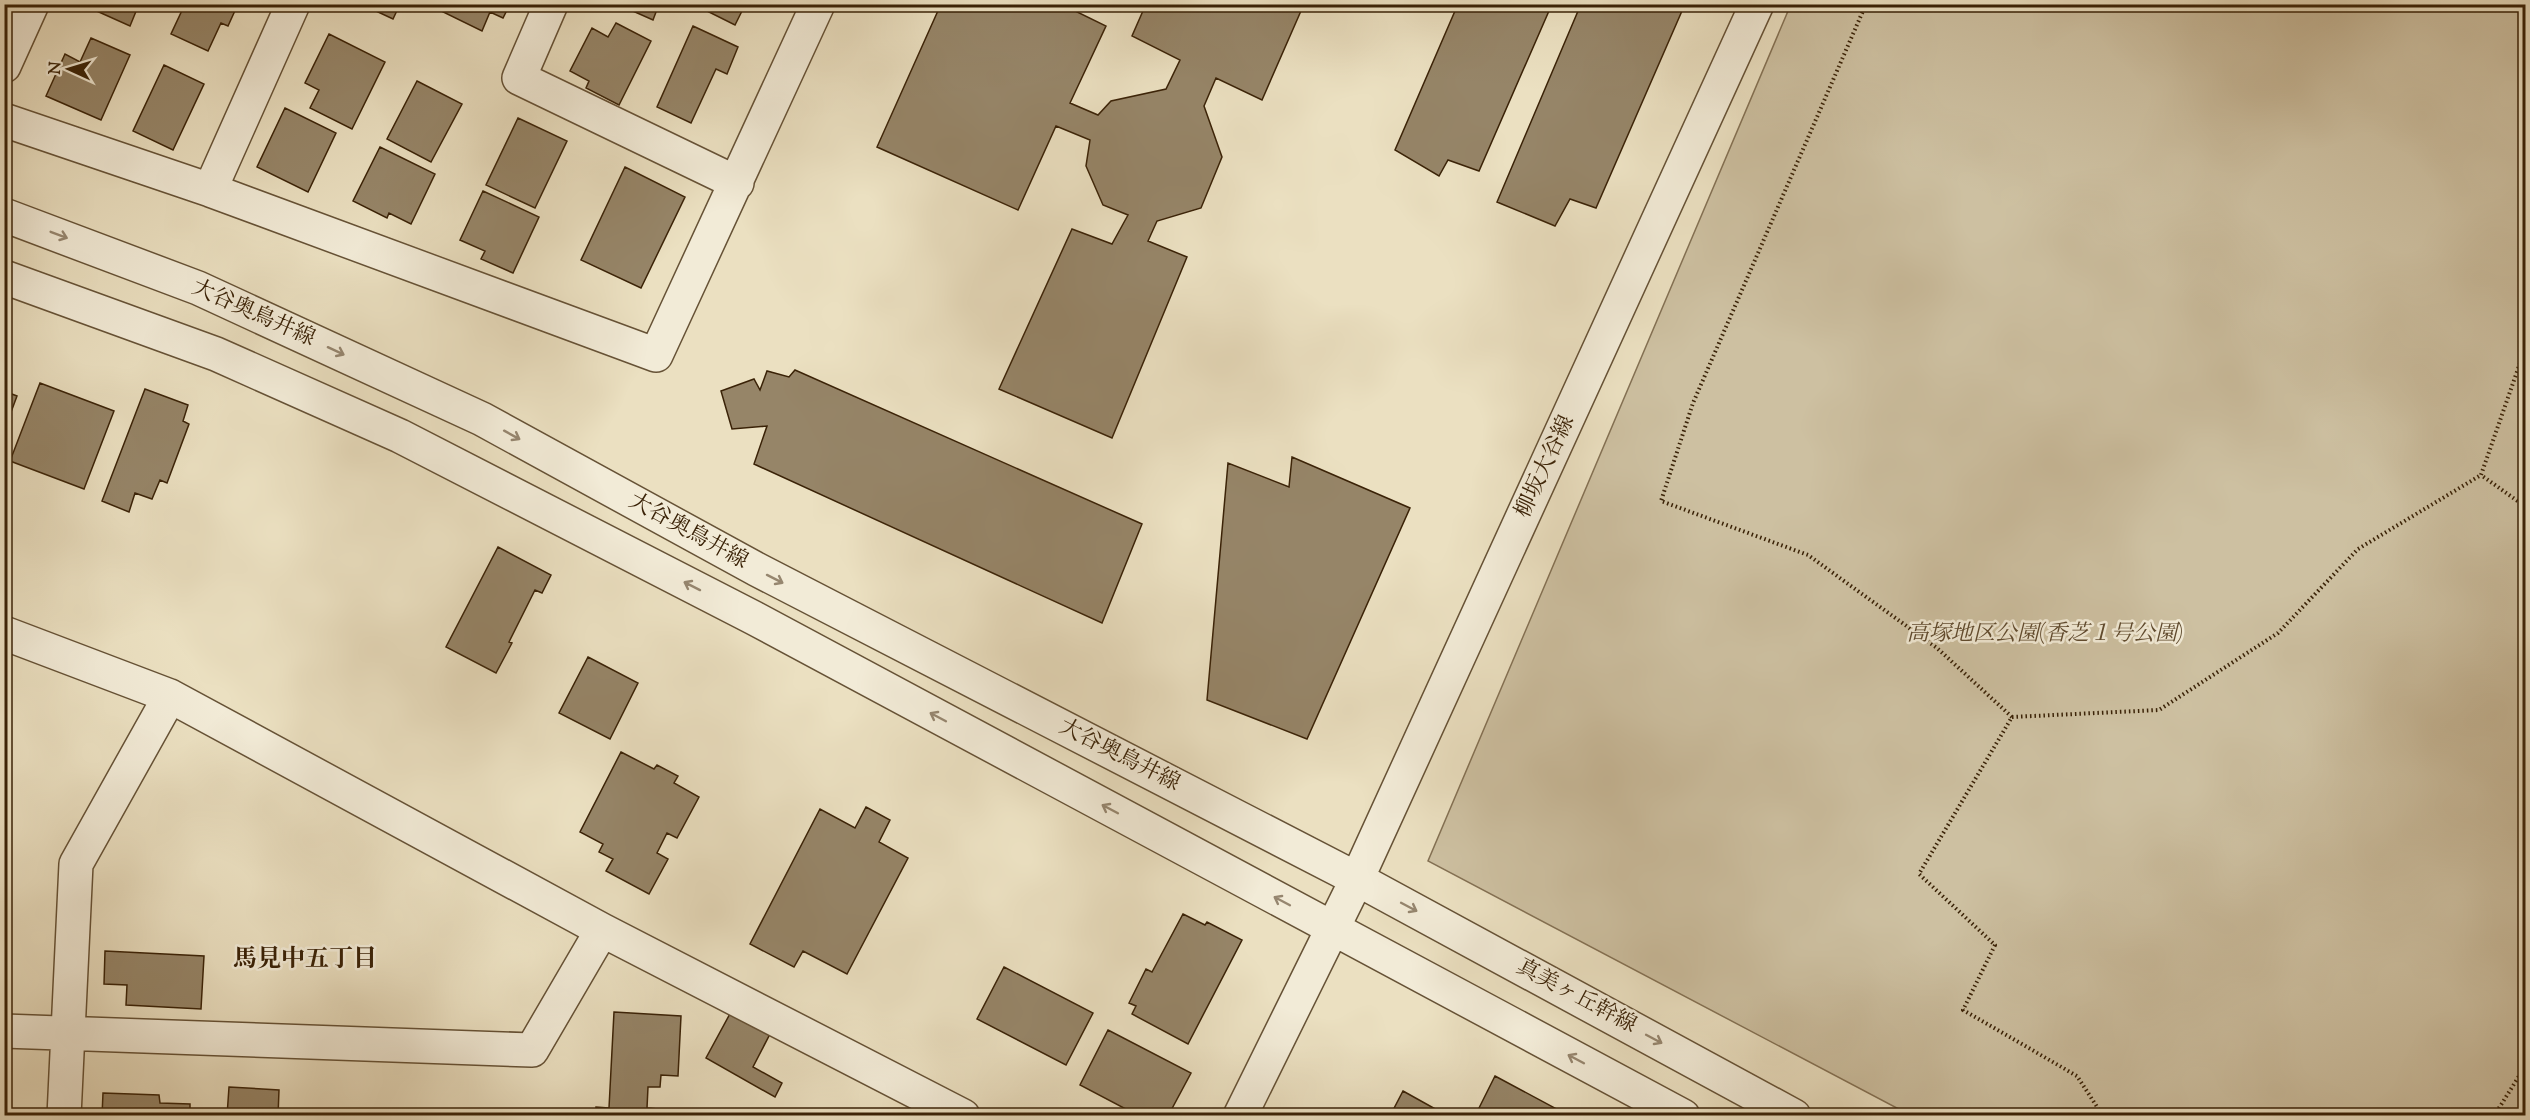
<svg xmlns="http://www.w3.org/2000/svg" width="2530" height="1120" font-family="'Sorts Mill Goudy','Noto Serif JP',serif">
	<rect width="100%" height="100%" fill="#ebe0c1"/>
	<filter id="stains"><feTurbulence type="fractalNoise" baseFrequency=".00333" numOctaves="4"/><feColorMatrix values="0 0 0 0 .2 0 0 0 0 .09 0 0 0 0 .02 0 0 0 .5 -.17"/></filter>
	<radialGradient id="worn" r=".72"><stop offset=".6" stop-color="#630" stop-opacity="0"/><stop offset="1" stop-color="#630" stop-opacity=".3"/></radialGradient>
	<path fill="#cdc0a1" stroke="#847154" stroke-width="1.5" d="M1791,4L2525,5V1115H1910L1428,861Z"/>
	<path fill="#968568" stroke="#3a2207" stroke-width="1.5" d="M81,4H139L130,26Z
		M185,4H238L228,26L221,23L208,51L171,34Z
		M361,4H400L393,19Z
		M440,4H510L503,18L490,12L482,31L437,9Z
		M617,4H659L653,20Z
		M752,4L750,10L744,7L735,25L695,5Z
		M941,4H1061L1106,26L1070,103L1098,115L1111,101L1166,89L1180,60L1132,36L1146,4H1304L1262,100L1216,78L1204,106L1222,157L1201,208L1157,221L1148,241L1187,257L1112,438L999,389L1072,229L1112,244L1128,215L1103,205L1086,166L1090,140L1056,126L1018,210L877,147Z
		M1458,4H1552L1479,171L1448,160L1439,176L1395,150Z
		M1581,4H1685L1596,208L1570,199L1555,226L1497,202Z
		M616,23L651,41L619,105L586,88L589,81L570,71L592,28L608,37Z
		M693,26L738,47L727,74L716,69L691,123L657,107Z
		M329,34L385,62L352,129L310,108L319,90L305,83Z
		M91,38L130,55L101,120L46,96L65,54L80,62Z
		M164,65L204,84L173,150L133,131Z
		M417,81L462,104L431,162L387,139Z
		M285,108L336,133L308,192L257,167Z
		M518,118L567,141L535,208L486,185Z
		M380,147L435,174L411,224L389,213L387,218L353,201Z
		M625,167L685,197L641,288L581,260Z
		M483,191L539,217L513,273L481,259L485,251L460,240Z
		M795,370L1142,524L1102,623L754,464L767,426L732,429L721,391L754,379L760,390L767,371L789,377Z
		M40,383L114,411L84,489L10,461Z
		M145,389L188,405L183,421L189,424L167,483L160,480L152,499L135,493L129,512L102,501Z
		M4,391L17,396L4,431Z
		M1292,457L1410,508L1307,739L1207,700L1228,463L1289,487Z
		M498,547L551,575L542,593L535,590L509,642L512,643L496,673L446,647Z
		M588,657L638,683L610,739L559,713Z
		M621,752L654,769L657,765L678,776L674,783L699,797L677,838L667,833L657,853L668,859L649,894L606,871L613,859L599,852L603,844L580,832Z
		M866,807L890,820L879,842L908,858L847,974L803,951L794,967L750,944L820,809L855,828Z
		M1183,914L1205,925L1207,922L1242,940L1188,1044L1132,1014L1136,1006L1129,1003L1146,969L1152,972Z
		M105,951L204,956L201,1009L126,1005L127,985L104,984Z
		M4,953H7L4,1000Z
		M1004,967L1093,1013L1066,1065L977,1019Z
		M732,1010L771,1032L753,1067L782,1083L775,1097L706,1058Z
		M614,1012L681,1016L678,1076L661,1075L660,1087H648L647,1108L670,1110V1116H595L596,1107L609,1108Z
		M1108,1030L1191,1073L1168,1116H1139L1080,1085Z
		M1495,1076L1566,1114L1565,1116H1475Z
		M229,1087L279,1090L278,1116H227Z
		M1403,1091L1448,1116H1390Z
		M103,1093L159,1095L160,1103L190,1104V1116H102Z"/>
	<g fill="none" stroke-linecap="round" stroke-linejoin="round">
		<defs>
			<path id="minor" d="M551,4L519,78L737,183
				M4,66L32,4
				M4,120L210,190L656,355L818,4
				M210,190L293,4
				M4,215L198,288L482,419L756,569L1357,879L1794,1116
				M4,277L216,354L400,436L754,618L1683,1116
				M4,633L170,696L602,930L963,1116
				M4,1031L532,1050L602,930
				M64,1116L76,864L170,696
				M1240,1116L1357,879L1757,4"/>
		</defs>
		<use href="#minor" stroke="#665236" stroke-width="36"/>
		<path stroke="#3a2207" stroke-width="4" stroke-dasharray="1.5 3" stroke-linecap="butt" d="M1866,4L1693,403L1661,501L1808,555L1937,648L2012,717L1919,874L1995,945L1963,1010L2077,1076L2103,1116
			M2526,346L2481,475L2526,507
			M2012,717L2159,710L2278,633L2358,549L2481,475
			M2494,1116L2526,1065"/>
		<use href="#minor" stroke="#f2ebd7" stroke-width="33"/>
	</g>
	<defs><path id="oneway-shaft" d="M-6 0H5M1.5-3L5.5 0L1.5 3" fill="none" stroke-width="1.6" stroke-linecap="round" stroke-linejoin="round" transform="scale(1.5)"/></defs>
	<g stroke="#96866f">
		<use href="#oneway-shaft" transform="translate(59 235) rotate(21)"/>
		<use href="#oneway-shaft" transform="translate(336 351) rotate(25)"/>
		<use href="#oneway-shaft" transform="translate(512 435) rotate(29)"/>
		<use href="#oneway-shaft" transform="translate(775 579) rotate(27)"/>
		<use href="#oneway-shaft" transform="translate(692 586) rotate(-153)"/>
		<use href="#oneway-shaft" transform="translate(938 717) rotate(-152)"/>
		<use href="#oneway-shaft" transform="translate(1110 809) rotate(-152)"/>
		<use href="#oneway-shaft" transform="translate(1282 901) rotate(-152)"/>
		<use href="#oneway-shaft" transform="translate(1409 907) rotate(28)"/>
		<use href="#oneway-shaft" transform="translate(1654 1039) rotate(28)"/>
		<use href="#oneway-shaft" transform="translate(1576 1059) rotate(-152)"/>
	</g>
	<g text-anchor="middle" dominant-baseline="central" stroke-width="5" stroke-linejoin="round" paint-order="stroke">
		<g font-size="22" fill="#3a2207" stroke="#f2ebd7">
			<text transform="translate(253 314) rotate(24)">大谷奥鳥井線</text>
			<text transform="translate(1546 467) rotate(-65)">柳坂大谷線</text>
			<text transform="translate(688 532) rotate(29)">大谷奥鳥井線</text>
			<text transform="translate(1119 756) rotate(27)">大谷奥鳥井線</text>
			<text transform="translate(1576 997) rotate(28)">真美ヶ丘幹線</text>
		</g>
		<g font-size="22" font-style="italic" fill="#5f4a2e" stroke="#f2ebd7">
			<text x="2045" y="635">高塚地区公園(香芝１号公園)</text>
		</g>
		<g font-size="24" font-weight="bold" fill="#3a2207" stroke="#f2ebd7">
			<text x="305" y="960">馬見中五丁目</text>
		</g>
	</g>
	<rect width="2530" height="1120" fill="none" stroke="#ebe0c1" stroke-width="24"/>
	<rect x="6" y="6" width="2518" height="1108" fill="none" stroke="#3a2207" stroke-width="3"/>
	<rect x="12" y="12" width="2506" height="1096" fill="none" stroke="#3a2207" stroke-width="1.5"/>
	<g transform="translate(69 69) rotate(274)" stroke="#f2ebd7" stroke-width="4.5" paint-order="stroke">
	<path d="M0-4.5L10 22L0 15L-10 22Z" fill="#3a2207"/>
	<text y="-9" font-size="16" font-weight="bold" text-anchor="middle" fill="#3a2207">N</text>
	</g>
	<rect width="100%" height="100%" filter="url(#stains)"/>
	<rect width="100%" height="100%" fill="url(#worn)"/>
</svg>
